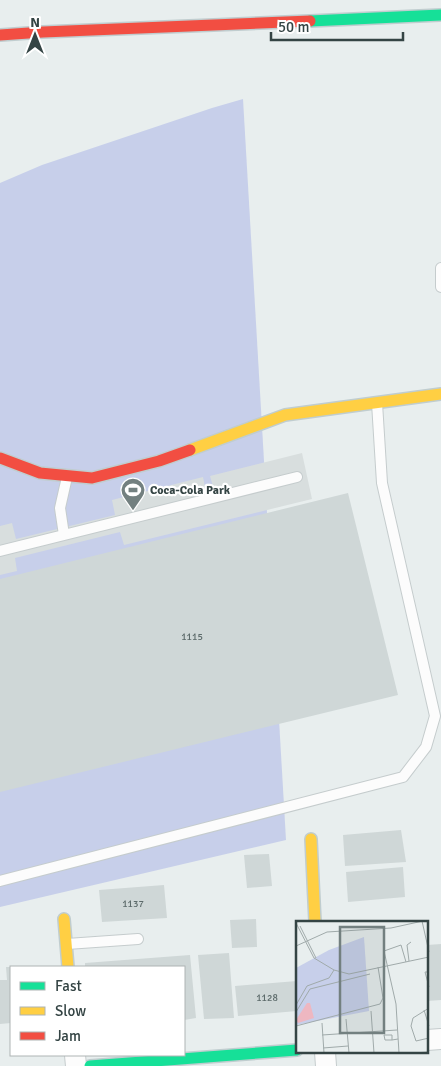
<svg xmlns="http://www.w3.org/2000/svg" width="441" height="1066" font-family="Signika,sans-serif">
	<rect width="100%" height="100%" fill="#e8eeee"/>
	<path fill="#c7cfea" d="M243,99L286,840L0,907V183L42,165L212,108Z"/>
	<path fill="#d8dede" d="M302,453L312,499L124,545L120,532L15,558L17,571L0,575V526L12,523L16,539L115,515L112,500L203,477L206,492L214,490L210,476Z"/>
	<path fill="#cfd7d7" d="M348,493L398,695L0,792V579Z
		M401,830L406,862L345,866L343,835Z
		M269,854L272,886L247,888L244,855Z
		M403,867L405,897L348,902L346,872Z
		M164,885L167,918L102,922L99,890Z
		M256,919L257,947L232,948L230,920Z
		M441,944V1000L427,1001V945Z
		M229,953L234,1018L204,1019L198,955Z
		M190,955L196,1018L184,1020V967H85V963Z
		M6,967H11V1023L0,1024V980H7Z
		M297,981V1011L238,1016L235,986Z"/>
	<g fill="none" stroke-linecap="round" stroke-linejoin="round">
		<defs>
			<path id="lane" d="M441,268V287
				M64,535L60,508L67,477
				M0,551L297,477
				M0,881L403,777L426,747L435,716L382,483L377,403
				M67,944L138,939"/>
			<path id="street" d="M427,1040L441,1039
				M325,1052L326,1066
				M75,1055L76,1066"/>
			<path id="fast" d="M310,21L441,15
				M90,1066L297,1050"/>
			<path id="slow" d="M190,450L285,415L441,394
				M311,839L315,922
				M64,919L68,967"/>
			<path id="jam" d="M0,35L43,32L310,21
				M0,458L40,473L92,478L159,461L190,450"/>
		</defs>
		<use href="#lane" stroke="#c5cccd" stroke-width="12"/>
		<use href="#street" stroke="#c5cccd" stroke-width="22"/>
		<use href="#fast" stroke="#c0cdcf" stroke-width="14"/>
		<use href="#slow" stroke="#c0cdcf" stroke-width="14"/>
		<use href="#jam" stroke="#c0cdcf" stroke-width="14"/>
		<use href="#lane" stroke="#fcfcfc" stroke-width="10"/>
		<use href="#street" stroke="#fcfcfc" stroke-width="20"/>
		<use href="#fast" stroke="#16e098" stroke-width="11"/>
		<use href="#slow" stroke="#ffcf43" stroke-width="11"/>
		<use href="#jam" stroke="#f24e42" stroke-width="11"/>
	</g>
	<defs>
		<symbol id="stadium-pin" viewBox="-11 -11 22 30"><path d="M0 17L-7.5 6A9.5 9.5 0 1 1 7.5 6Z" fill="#738080" stroke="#fff"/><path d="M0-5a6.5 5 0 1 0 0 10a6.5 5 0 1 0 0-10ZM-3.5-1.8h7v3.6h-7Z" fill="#fff"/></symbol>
	</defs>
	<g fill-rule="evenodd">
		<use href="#stadium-pin" x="119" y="476" width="28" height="38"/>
	</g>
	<g text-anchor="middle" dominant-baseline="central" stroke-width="4.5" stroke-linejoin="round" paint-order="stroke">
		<g font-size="10" fill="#5c6a6a">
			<text x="192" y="637">1115</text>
			<text x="133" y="904">1137</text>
			<text x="267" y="998">1128</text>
		</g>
		<g font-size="12" font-weight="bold" fill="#344444" stroke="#fff" text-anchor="start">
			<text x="150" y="490">Coca-Cola Park</text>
		</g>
	</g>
	<g transform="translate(296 921)">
		<rect width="132" height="132" fill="#e8eeee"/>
		<path d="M68,16L73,90L0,104V47L33,29Z" fill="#c7cfea"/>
		<path d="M11,82H14L18,97L2,102L0,99Z" fill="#eeb7c1"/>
		<path fill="none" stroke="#a0aaaa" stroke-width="1" d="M126,0L133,31M0,2L18,37L38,49L33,57L11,65L0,84M4,5L20,37M0,25L31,11L95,7L127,0M113,40L111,24L115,21M38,49L53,53L133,36M133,51H129L133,66M133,87L117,97L115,105L120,120L133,117M128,89L133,105M75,90L78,132M0,91L14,68L74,53M50,98L53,132M26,102L28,132M0,105L84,83L87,77L82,46M26,114L101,109M96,119V114H88L89,119H96L102,118M27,127L52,125M103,132L100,83L88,30L105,24L110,41M117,132L133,131"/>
		<path fill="#738080" fill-opacity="0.15" stroke="#738080" stroke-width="2.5" d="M44,6H88V112H44Z"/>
		<rect width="132" height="132" fill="none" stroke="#344444" stroke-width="2.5"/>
	</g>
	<rect x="10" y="966" width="175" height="90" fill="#ffffff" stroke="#aeb4b4"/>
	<rect x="20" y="982" width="25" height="8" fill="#16e098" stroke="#aeb4b4"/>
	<text x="55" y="991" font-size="15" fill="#344444">Fast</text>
	<rect x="20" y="1007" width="25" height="8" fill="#ffcf43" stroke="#aeb4b4"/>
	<text x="55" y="1016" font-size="15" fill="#344444">Slow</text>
	<rect x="20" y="1032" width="25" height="8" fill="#f24e42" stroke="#aeb4b4"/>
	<text x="55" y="1041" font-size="15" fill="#344444">Jam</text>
	<g transform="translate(35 35)" stroke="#ffffff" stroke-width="4" paint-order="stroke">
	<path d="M0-4L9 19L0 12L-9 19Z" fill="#344444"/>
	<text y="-8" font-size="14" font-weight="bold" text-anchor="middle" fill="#344444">N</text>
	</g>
	<path d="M271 32v8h132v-8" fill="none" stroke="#344444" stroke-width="2.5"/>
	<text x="278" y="32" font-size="15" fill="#344444" stroke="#ffffff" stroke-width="4" paint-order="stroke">50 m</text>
</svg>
